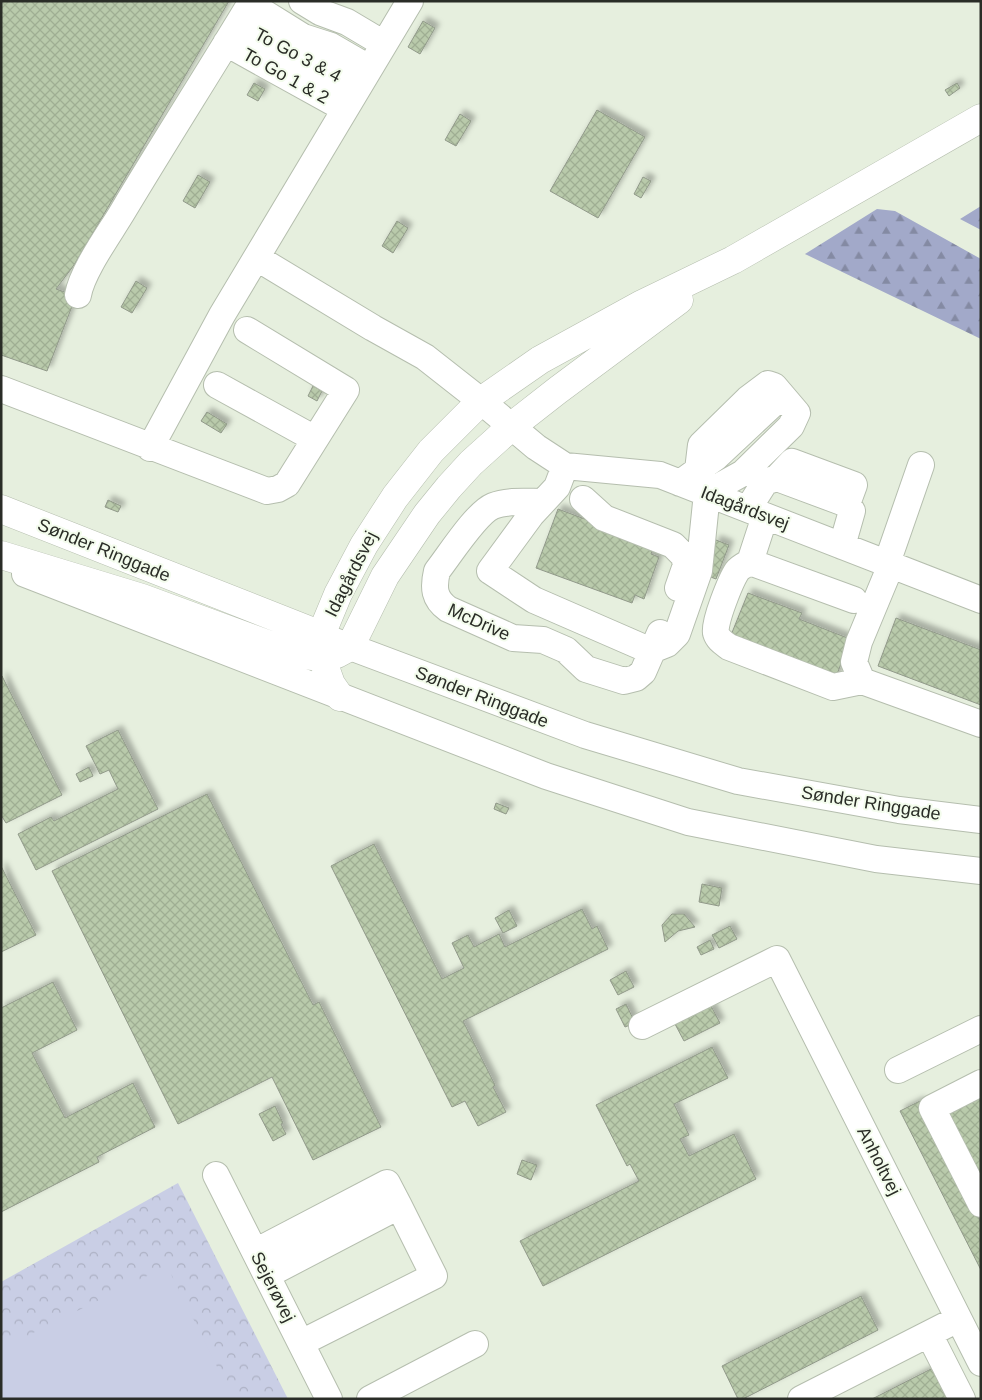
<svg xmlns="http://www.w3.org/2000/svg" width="982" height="1400" font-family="Helvetica,sans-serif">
	<defs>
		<pattern id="forest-firs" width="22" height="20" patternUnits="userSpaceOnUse" patternTransform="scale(1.25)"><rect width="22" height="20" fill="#a2a9c9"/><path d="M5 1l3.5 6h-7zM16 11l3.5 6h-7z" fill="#848aa3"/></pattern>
		<pattern id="park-crowns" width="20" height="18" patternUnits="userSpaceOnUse" patternTransform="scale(1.25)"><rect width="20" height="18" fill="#c9cee5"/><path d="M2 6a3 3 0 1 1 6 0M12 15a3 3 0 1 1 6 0" fill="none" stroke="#adb1c4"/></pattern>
		<pattern id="building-cross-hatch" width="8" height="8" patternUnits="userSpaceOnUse" patternTransform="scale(1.25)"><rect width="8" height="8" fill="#b9caab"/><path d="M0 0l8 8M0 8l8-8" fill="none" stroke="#9fae93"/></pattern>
		<filter id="shadow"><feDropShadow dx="4.5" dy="-4.5" stdDeviation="2.5" flood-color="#0004"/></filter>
	</defs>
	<rect width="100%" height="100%" fill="#e6efde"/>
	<path fill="url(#forest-firs)" d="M981,206V230L960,219Z
		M877,209L895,211L981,259V339L805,254Z"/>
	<path fill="url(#park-crowns)" d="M178,1183L288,1399H1V1282Z"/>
	<path fill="#c9cee5" d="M167,1266L233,1399H1V1349Z"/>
	<path fill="url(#building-cross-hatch)" stroke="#91998a" filter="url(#shadow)" d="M1,1H229L74,265L56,289L76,296L47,371L1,355Z
		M423,21L435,28L420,54L408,47Z
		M254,83L265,89L258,101L247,95Z
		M957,83L960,88L949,96L945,90Z
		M597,110L645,137L598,218L550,191Z
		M460,114L471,121L456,146L445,140Z
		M198,175L210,182L195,208L183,201Z
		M643,177L651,181L641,198L634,194Z
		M397,221L408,228L393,253L382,246Z
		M136,281L147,288L132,313L121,307Z
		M313,386L322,391L317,401L308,396Z
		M207,412L227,424L221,433L201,421Z
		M108,500L121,506L118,512L105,507Z
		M558,509L654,545L651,554L659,557L644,599L635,595L632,603L536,568Z
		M716,540L729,545L716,579L708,576L707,563Z
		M748,593L802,613L799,619L850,639L835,680L729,640Z
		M896,618L981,650V705L878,666Z
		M2,676L62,795L6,823L1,815Z
		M118,730L158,809L36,870L18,834L51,817L54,821L118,789L109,770L100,774L86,746Z
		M89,767L93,776L80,782L76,774Z
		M207,794L313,1005L319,1002L381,1127L313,1160L272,1077L178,1124L52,871Z
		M496,803L509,808L506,814L494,809Z
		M374,844L442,979L464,968L452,943L468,935L474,947L499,934L505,947L582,909L592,929L597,926L608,949L463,1021L495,1085L493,1087L506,1112L478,1126L465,1101L452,1107L331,866Z
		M1,866L36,935L1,952Z
		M702,884L722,888L719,906L699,902Z
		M509,910L517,926L503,933L495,918Z
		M672,914H684L695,927L678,931L665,942L662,925Z
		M730,926L737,939L719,948L712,935Z
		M710,940L714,949L701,955L697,947Z
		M626,971L634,987L618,995L610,980Z
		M53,982L77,1030L32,1053L65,1118L133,1083L155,1127L97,1157L99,1162L1,1212V1008Z
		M626,1004L635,1023L625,1027L616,1009Z
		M711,1006L720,1023L684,1041L675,1024Z
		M712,1047L728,1078L674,1104L689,1135L680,1139L689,1156L734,1134L756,1179L543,1286L520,1241L639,1181L630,1164L627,1166L596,1105Z
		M981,1092V1182L945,1110Z
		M920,1101L981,1222V1270L900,1111Z
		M275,1106L283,1123L281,1124L286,1134L273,1141L259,1114Z
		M522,1160L537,1165L531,1180L517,1174Z
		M861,1296L878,1330L743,1399H738L722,1366Z
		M933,1368L949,1399H872Z"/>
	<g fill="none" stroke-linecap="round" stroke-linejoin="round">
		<defs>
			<path id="minor" d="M302,1L320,12L347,22L384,44
				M250,4L303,37L331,46L369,68
				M239,23L294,56L319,65L358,87
				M226,43L345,109
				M257,258L373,328L425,357L481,401L536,447L565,466L660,475L981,600
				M78,295C82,271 110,233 123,211C165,141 209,72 252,1
				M217,385L315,439
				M1,389L267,491L278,489L287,484L346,390L247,330
				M150,448L222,315L410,1
				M565,466L557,487L531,515L490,571L534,600L642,647L657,648L667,644L677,634L699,571L707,493L743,473L791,426L797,413L774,386L768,384L748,399L701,445L698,470L680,483
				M698,470L715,458L776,401L786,400
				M777,478L792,462L854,485L847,504
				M583,499L604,518L673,545L684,556L686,565L678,588
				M543,502C527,502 508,500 493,506C476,513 449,556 437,571C433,588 434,599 448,609L513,638L543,640L566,650L586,669L624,681L636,678L643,672L660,633
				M748,509L765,482L777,478L847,504L852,511L842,546
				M765,516L750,562L854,600
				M750,562C745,565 740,567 737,571C731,580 713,624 716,633C718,640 724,643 729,647L833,687L862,681
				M887,563L921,465
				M891,565L859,642L854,662L862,681L981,724
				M25,574L546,776L688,822L876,859L981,871
				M329,639L585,735L738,781L899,810L981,820
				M642,1026L777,959L981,1363
				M898,1070L981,1029
				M981,1083L932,1108L981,1204
				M216,1175L329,1399
				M255,1252L387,1183L399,1206L267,1275
				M929,1334L962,1399
				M301,1343L434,1276L399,1206
				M370,1399L475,1344
				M801,1399L958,1319"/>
			<path id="major" d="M1,509L321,635
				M1,555L142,598L294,654L322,657L337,654L350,647L385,576L427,514L449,487L471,463L512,426L558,390L679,300
				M340,697L331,684L326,670L320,646L321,635L338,594L364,545L395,497L431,451L481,401L540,360L642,304L733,260L981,118"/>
		</defs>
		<use href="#minor" stroke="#b5beae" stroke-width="28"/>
		<use href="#major" stroke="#b5beae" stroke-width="29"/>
		<use href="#minor" stroke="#fff" stroke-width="26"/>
		<use href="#major" stroke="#fff" stroke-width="28"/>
	</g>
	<g text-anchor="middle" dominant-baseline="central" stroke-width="4" stroke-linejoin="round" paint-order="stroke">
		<g font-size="18" fill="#2a2d27" stroke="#f3fcec">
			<text transform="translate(298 55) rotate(28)">To Go 3 &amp; 4</text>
			<text transform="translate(286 76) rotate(29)">To Go 1 &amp; 2</text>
			<text transform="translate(745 508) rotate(21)">Idagårdsvej</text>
			<text transform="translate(104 550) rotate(22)">Sønder Ringgade</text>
			<text transform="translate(351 574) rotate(-63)">Idagårdsvej</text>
			<text transform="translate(479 622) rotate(24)">McDrive</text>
			<text transform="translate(482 697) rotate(21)">Sønder Ringgade</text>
			<text transform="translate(871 803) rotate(9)">Sønder Ringgade</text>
			<text transform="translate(879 1161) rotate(63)">Anholtvej</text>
			<text transform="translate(273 1287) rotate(63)">Sejerøvej</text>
		</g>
	</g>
	<rect width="982" height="1400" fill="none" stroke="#2a2d27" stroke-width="5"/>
</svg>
